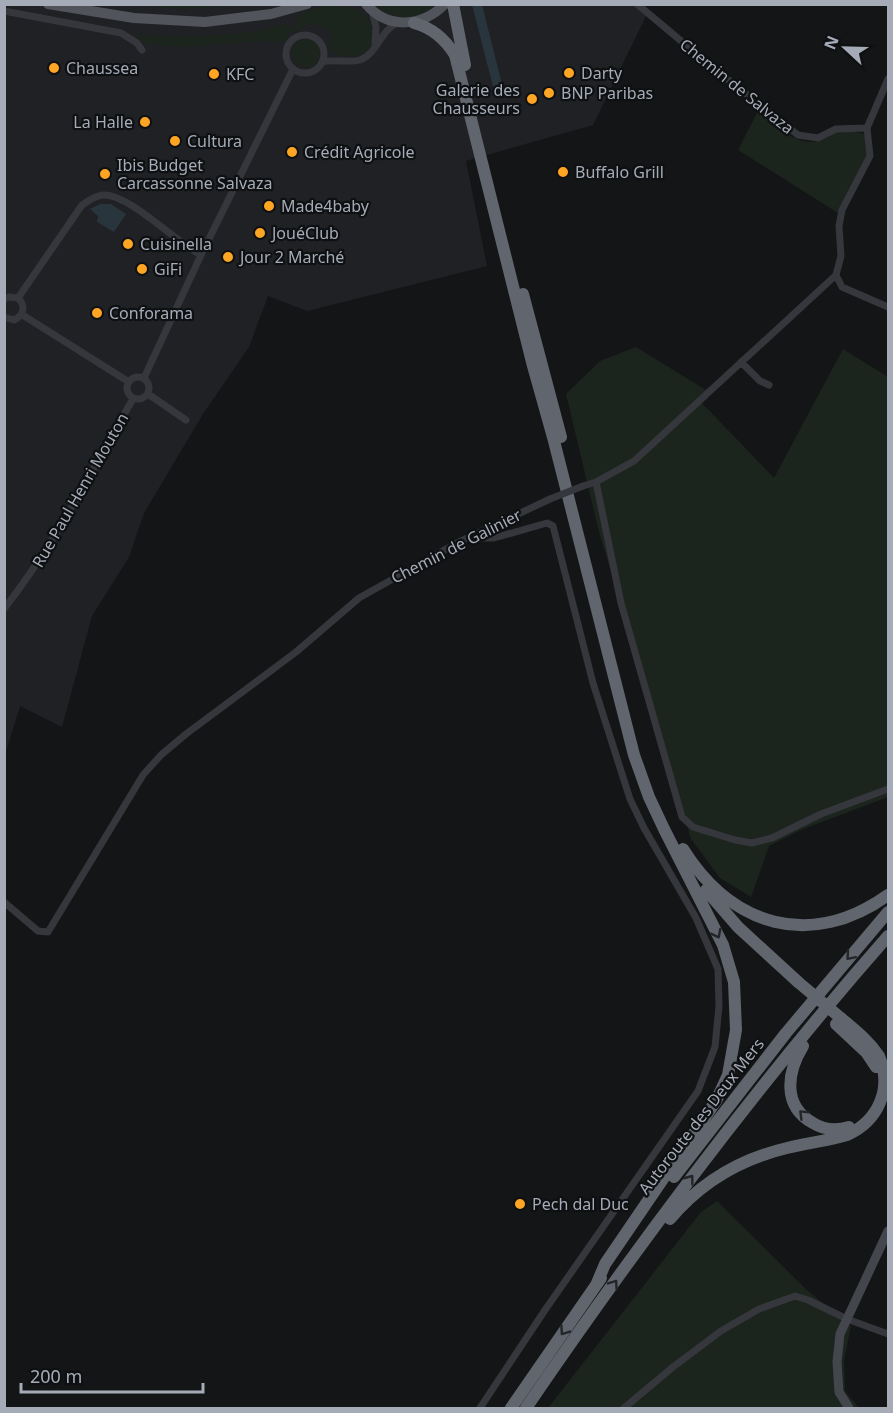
<svg xmlns="http://www.w3.org/2000/svg" width="893" height="1413" font-family="'Noto Sans',sans-serif">
	<rect width="100%" height="100%" fill="#141517"/>
	<path fill="#202124" d="M637,4L648,12L593,125L466,161L487,266L307,311L268,296L249,347L203,414L144,513L129,557L92,616L62,727L20,706L5,755V5Z"/>
	<path fill="#1c251d" d="M150,5L253,4L254,5L186,9L151,7Z
		M324,5C387,0 386,61 345,56C338,55 334,54 329,48L331,35L329,31L320,25L309,24L292,34L291,31L303,12Z
		M374,5H437C419,24 392,19 374,5Z
		M290,23L288,39L280,42L262,41L181,47L143,44L137,34L181,37L248,33Z
		M292 53a14 14 0 1 1 28 0a14 14 0 1 1-28 0Z
		M758,111C775,125 796,147 820,141C827,139 831,135 837,132C846,129 856,132 865,134L868,153L838,213L738,150Z
		M636,347L706,390L700,401L774,478L843,349L888,377V797L803,829L769,846L751,897L720,878L691,839L599,532L566,394L600,361Z
		M717,1201L808,1291L851,1326L844,1360L845,1391L859,1408H548L701,1212Z"/>
	<path fill="#29353c" d="M472,5H482L504,92L500,97L495,94Z
		M100,204H111L126,214L114,232L97,222L98,216L90,209Z"/>
	<g fill="none" stroke-linecap="round" stroke-linejoin="round">
		<path stroke="#35373c" stroke-width="7" d="M637,4L717,71L798,135L818,138L836,129L867,128
			M4,11L121,33L137,43L142,50
			M372,11L376,27L375,44
			M286 54a19 19 0 1 1 38 0a19 19 0 1 1-38 0Z
			M322,62C335,59 350,63 360,60C378,53 380,31 397,23
			M867,128L888,79
			M836,275L842,287L888,307
			M18,298L82,205C88,201 94,196 103,195C128,193 177,243 201,255
			M4,299L9,297L18,298C26,306 24,315 14,320L4,317
			M21,314L129,382
			M741,362L760,381L769,385
			M127 388a11 11 0 1 1 22 0a11 11 0 1 1-22 0Z
			M144,378L201,255L293,69
			M148,394L186,420
			M596,482L621,603L682,817L693,827L735,840L752,843L772,838L821,814L888,789
			M583,486L596,482L634,461L836,275L841,256L839,226L842,210L870,156L867,128
			M468,538H494L547,523L553,526L593,683L630,799L644,828L696,918L718,969L719,1006L715,1047L698,1091L545,1310L480,1408
			M4,609C57,541 90,472 133,399
			M4,902L38,931L48,932L143,775L161,755L186,734L296,652L359,598L457,543L550,499
			M624,1408L673,1367L721,1331L759,1309L795,1296L808,1300L847,1319L888,1334"/>
		<path stroke="#43464c" stroke-width="9" d="M849,1408L839,1392L837,1362L840,1334L888,1231"/>
		<path stroke="#51545b" stroke-width="10" d="M48,4L134,18L205,22L271,14L307,4
			M366,4C388,30 422,27 445,4"/>
		<path stroke="#61656d" stroke-width="12" d="M453,4L465,65
			M414,23C433,28 445,39 455,55L533,366L554,441L634,755L649,797L664,829L723,945L734,982L736,1030L728,1075L716,1101L605,1264L597,1283
			M523,294L561,437
			M683,849C732,927 811,950 888,895
			M706,890L738,927L798,982
			M836,1024L866,1052L876,1067
			M803,1046C787,1072 782,1106 813,1123C824,1130 836,1131 849,1127
			M674,1177L786,1033L888,912
			M670,1219C701,1182 740,1159 787,1148C807,1143 827,1141 847,1135C878,1121 893,1089 879,1056C869,1041 855,1030 842,1019
			M511,1408L601,1278
			M526,1408C638,1244 757,1085 888,936"/>
		<path stroke="#35373c" stroke-width="7" d="M550,499L583,486"/>
		<path stroke="#61656d" stroke-width="12" d="M798,982L842,1019"/>
	</g>
	<defs><path id="oneway-chevron" d="M-2-3.5L2.5 0L-2 3.5" fill="none" stroke-width="1.6" stroke-linecap="round" stroke-linejoin="round" transform="scale(1.5)"/></defs>
	<g stroke="#242529">
		<use href="#oneway-chevron" transform="translate(717 934) rotate(63)"/>
		<use href="#oneway-chevron" transform="translate(850 956) rotate(131)"/>
		<use href="#oneway-chevron" transform="translate(803 1114) rotate(-135)"/>
		<use href="#oneway-chevron" transform="translate(690 1179) rotate(-53)"/>
		<use href="#oneway-chevron" transform="translate(614 1284) rotate(-55)"/>
		<use href="#oneway-chevron" transform="translate(564 1331) rotate(125)"/>
	</g>
	<g fill="#ffa524" stroke="#0f1012" stroke-width="2">
		<circle cx="54" cy="68" r="6"/>
		<circle cx="569" cy="73" r="6"/>
		<circle cx="214" cy="74" r="6"/>
		<circle cx="549" cy="93" r="6"/>
		<circle cx="532" cy="99" r="6"/>
		<circle cx="145" cy="122" r="6"/>
		<circle cx="175" cy="141" r="6"/>
		<circle cx="292" cy="152" r="6"/>
		<circle cx="563" cy="172" r="6"/>
		<circle cx="105" cy="174" r="6"/>
		<circle cx="269" cy="206" r="6"/>
		<circle cx="260" cy="233" r="6"/>
		<circle cx="128" cy="244" r="6"/>
		<circle cx="228" cy="257" r="6"/>
		<circle cx="142" cy="269" r="6"/>
		<circle cx="97" cy="313" r="6"/>
		<circle cx="520" cy="1204" r="6"/>
	</g>
	<g text-anchor="middle" dominant-baseline="central" stroke-width="4.5" stroke-linejoin="round" paint-order="stroke">
		<g font-size="16" fill="#a5acb8" stroke="#0f1012" text-anchor="start">
			<text x="66" y="68">Chaussea</text>
			<text x="581" y="73">Darty</text>
			<text x="226" y="74">KFC</text>
			<text x="520" y="90" text-anchor="end">Galerie des<tspan x="520" dy="18">Chausseurs</tspan></text>
			<text x="561" y="93">BNP Paribas</text>
			<text x="133" y="122" text-anchor="end">La Halle</text>
			<text x="187" y="141">Cultura</text>
			<text x="304" y="152">Crédit Agricole</text>
			<text x="117" y="165">Ibis Budget<tspan x="117" dy="18">Carcassonne Salvaza</tspan></text>
			<text x="575" y="172">Buffalo Grill</text>
			<text x="281" y="206">Made4baby</text>
			<text x="272" y="233">JouéClub</text>
			<text x="140" y="244">Cuisinella</text>
			<text x="240" y="257">Jour 2 Marché</text>
			<text x="154" y="269">GiFi</text>
			<text x="109" y="313">Conforama</text>
			<text x="532" y="1204">Pech dal Duc</text>
		</g>
		<g font-size="16" fill="#a5acb8" stroke="#0f1012">
			<text transform="translate(737 86) rotate(39)">Chemin de Salvaza</text>
			<text transform="translate(80 490) rotate(-60)">Rue Paul Henri Mouton</text>
			<text transform="translate(456 546) rotate(-27)">Chemin de Galinier</text>
			<text transform="translate(701 1116) rotate(-52)">Autoroute des Deux Mers</text>
		</g>
	</g>
	<rect width="893" height="1413" fill="none" stroke="#a5acb8" stroke-width="12"/>
	<g transform="translate(845 48) rotate(292)" stroke="#0f1012" stroke-width="4.5" paint-order="stroke">
	<path d="M0-4.5L10 22L0 15L-10 22Z" fill="#a5acb8"/>
	<text y="-9" font-size="16" font-weight="bold" text-anchor="middle" fill="#a5acb8">N</text>
	</g>
	<path d="M21 1383v9h182v-9" fill="none" stroke="#a5acb8" stroke-width="3"/>
	<text x="30" y="1383" font-size="18" fill="#a5acb8" stroke="#0f1012" stroke-width="4.5" paint-order="stroke">200 m</text>
</svg>
